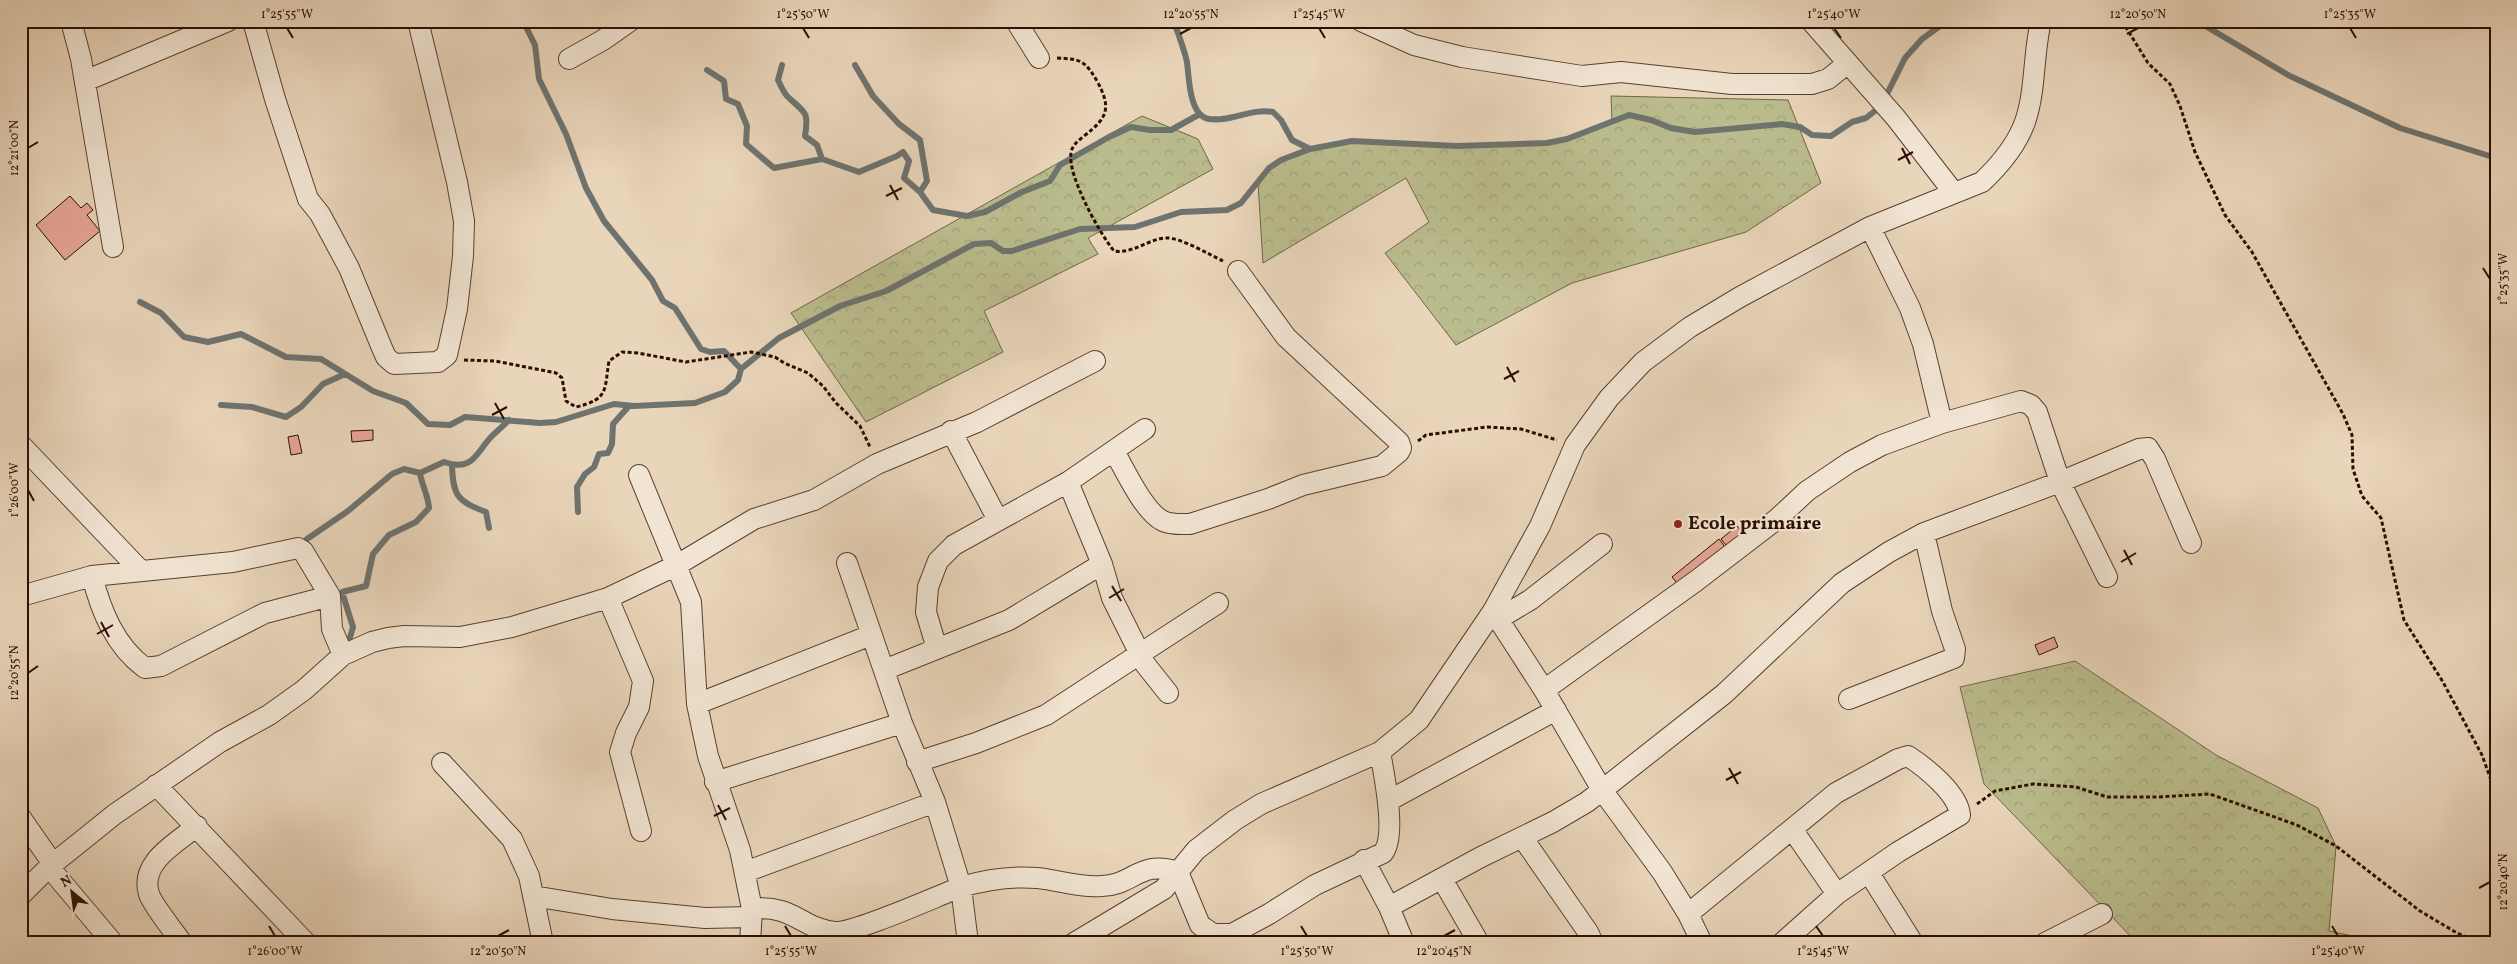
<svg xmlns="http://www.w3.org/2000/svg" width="2517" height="964" font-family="Vollkorn,serif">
	<defs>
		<pattern id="forest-crowns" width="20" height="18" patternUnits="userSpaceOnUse" patternTransform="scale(1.25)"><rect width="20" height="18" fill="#babc8d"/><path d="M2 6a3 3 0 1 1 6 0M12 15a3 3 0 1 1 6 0" fill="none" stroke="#a0a078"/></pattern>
	</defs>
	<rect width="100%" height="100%" fill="#e9d5ba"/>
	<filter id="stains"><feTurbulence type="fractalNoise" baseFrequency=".004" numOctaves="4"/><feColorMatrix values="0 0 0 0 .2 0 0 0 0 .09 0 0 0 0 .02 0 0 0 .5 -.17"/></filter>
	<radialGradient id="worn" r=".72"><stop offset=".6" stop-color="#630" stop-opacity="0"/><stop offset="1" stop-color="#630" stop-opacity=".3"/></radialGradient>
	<path fill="url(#forest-crowns)" stroke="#726547" d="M1611,96L1788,100L1821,183L1746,232L1572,283L1456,345L1385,253L1429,222L1406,178L1263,263L1258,183L1269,168L1281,160L1310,149L1352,141L1457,146L1547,143L1567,139L1612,121Z
		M1142,116L1198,139L1213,169L1088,238L1098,254L984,311L1003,352L866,422L791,313Z
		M2075,661L2216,755L2318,808L2336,846L2329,931L2386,943H2137L1984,784L1960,687Z"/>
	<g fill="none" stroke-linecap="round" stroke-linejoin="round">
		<path stroke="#6e736f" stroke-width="6" d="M523,21L535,45L539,79L566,134L586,188L604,221L652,280L663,301L675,308L701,349L710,352L724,351L741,369
			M1174,21C1178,34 1184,48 1187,62C1189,77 1189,116 1209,119C1231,122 1251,108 1273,112L1281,120L1292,140L1310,149
			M2197,21L2288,75L2400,128L2496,158
			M782,65L778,80C781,86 784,94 789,98C805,113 809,111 805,136L817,145L822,159
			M855,65L873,96L899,124L920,140L927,181L920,192
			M707,70L724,81L726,99L738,104L747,126L746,144L774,168L822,159L859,172L897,156L903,152L909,161L904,178L920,192L933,210L967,216L985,212L1022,192L1050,181L1060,165L1109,137L1131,127L1150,130H1171L1200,114
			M140,302L161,313L184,337L208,342L241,334L286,357L321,359L373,391L406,403L428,424L450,425L465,417L540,423L556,422L614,404L634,406L695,403L725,392L738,380L741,369L779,338L840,306L886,291L974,244L991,243L1003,251H1012L1080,229L1135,227L1181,212L1227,210L1241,203L1269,168L1281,160L1310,149L1352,141L1457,146L1547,143L1567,139L1629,115L1651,120L1671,128L1695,132L1782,124L1800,127L1812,135L1831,136L1852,122L1866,118L1881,106L1905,58L1922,39L1947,21
			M221,405L252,407L286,417L301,407L323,384L345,374
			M452,465C453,497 458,501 486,512L489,528
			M578,512L577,487L585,474L594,467L599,454L608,453L612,444L613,424L629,406
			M307,539L348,511L392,474L404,469L420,473L444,462C473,472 476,453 491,437C497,431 503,426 509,420
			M347,648L353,627L342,592L366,586L373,554L389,535L416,522L429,508C428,495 422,486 420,473"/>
	</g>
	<path fill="#e5a594" stroke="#2b0e01" d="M70,196L81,208L87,203L93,210L87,215L100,231L65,260L36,225Z
		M373,430V440L352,442L351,431Z
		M298,435L302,453L291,455L288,437Z
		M1737,526L1746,537L1730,550L1721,539Z
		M1719,539L1728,551L1681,588L1672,577Z
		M2054,637L2058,647L2039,655L2035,645Z"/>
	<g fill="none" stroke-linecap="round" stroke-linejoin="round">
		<defs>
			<path id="minor" d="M71,21L81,59L113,247
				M253,21L275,99L308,199L320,214L349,268L382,348L386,357L394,364L438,362L447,355L457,309L463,256L464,221L457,182L418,21
				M1016,21L1039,58
				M1361,21L1414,45L1462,57L1582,76L1621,72L1732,84H1812L1828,79L1848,63
				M1811,21L1896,118L1954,193
				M569,59L603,40L630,21
				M85,81L228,21
				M1942,423L2021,401L2031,405L2037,412L2060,482L2107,577
				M1145,429L1068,482L1102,564L1112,598L1145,664L1168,693
				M951,431L998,520
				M21,445L141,571
				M1114,451C1125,470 1144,512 1163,521C1171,525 1182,524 1190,524L1268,499L1303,485L1382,466L1399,452L1401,448L1399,442L1286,337L1238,271
				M639,475L691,602L697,704L708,756L740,850L752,909L750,943
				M92,576C101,611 115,646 145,668L161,666L265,613L330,596
				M21,596L92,576L233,562L298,548L303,551L330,596L332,629L343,655
				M608,598L643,681L639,707L626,733L620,752L641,831
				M1493,611L1544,690L1602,790L1662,872L1688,914L1702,943
				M1498,619L1530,600L1602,544
				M937,649L926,612L928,587L938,561L954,545L1068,482
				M884,670L1009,620L1102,564
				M1544,690L1696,581L1777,519L1807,491L1850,462L1882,445L1942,423L1923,344L1910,308L1870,227
				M1849,699L1954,658L1955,649L1942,611L1924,533
				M697,704L871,635
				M917,762L976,743L1046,715L1218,603
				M442,763L512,839L529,876L543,943
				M715,782L902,723
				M156,785L306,943
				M1388,801L1556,710
				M21,818L53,864
				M1792,829L1837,894
				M1522,837L1588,932L1593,943
				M1364,860L1389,907L1481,857L1553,822L1587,802L1724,694L1842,583L1889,552L1924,533L2060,482L2139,449L2148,448L2155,459L2191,543
				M49,867L113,943
				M745,872L935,802
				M1869,873L1913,943
				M1442,879L1479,943
				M21,895L49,867L115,814L220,742L269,715L304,690L343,655L372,642L388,638L404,636L460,637L512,627L608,598L677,565L754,519L814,500L877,464L977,422L1095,361
				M533,896L612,909L705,918L752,917
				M1389,907L1404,943
				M752,909C793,904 802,929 835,932C856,933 937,896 961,887L935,802L902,723L847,563
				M1688,914L1836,793L1898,759L1908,756C1925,767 1958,793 1960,815L1898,852L1837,894L1782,943
				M182,943C174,931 153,906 149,894C139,862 177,843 197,826
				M968,943L961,887C985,880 1012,876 1037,878C1059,880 1080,888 1102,886C1134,885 1140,859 1178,872L1200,925L1213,934H1232L1269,914L1315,885L1383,853C1397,836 1384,774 1380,752
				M1074,943L1164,889L1196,850L1235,820L1261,804L1380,752L1419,720L1493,611L1540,526L1575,445L1609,398L1643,362L1690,327L1740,297L1870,227L1982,182C1999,166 2017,144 2025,122C2036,90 2033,54 2041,21
				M2045,943L2102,914"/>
		</defs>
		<use href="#minor" stroke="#5a402f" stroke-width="22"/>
		<path stroke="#2b0e01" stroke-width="3" stroke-dasharray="4 2.5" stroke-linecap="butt" d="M2122,21L2148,63L2170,84L2180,106L2195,152L2225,215L2252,252L2343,414L2352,435L2353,469L2362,496L2381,518L2404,620L2443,682L2482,755L2496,794
			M1057,58C1080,59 1085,60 1097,81C1111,107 1109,117 1084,136C1078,141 1072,145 1071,153C1067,175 1100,234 1114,251C1133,254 1148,239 1166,238C1180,237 1210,255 1223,261
			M464,360L495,361L556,373L562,378L566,401L576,407C610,399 604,389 609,361L622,352L638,353L686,362L751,352L775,357L784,363L808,373L823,386L836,403L860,426L870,447
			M1418,441L1426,435L1487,427L1521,429L1557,440
			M1977,804L1995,791L2033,784L2076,787L2107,797H2157L2210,794L2297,825L2336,846L2420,911L2457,933L2482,943"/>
		<use href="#minor" stroke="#f1e4d2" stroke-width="20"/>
	</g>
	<path fill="none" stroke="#2b0e01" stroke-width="2" d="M287,28L293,38M803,28L809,38M1319,28L1325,38M1834,28L1841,38M2350,28L2356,38M1180,34L1191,28M2127,34L2138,28M28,148L38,142M1902,148L1910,164M1898,160L1913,152M890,185L898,200M886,196L902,188M2483,268L2490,279M1507,367L1515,382M1504,379L1519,371M495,403L504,419M492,415L507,407M28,490L34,501M2124,550L2132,565M2121,562L2136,553M1112,586L1121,601M1109,598L1124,589M101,622L109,637M97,634L113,625M28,673L38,666M1729,768L1738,784M1726,780L1741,772M718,805L726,820M714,816L730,808M2479,888L2490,882M269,926L275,936M785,926L791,936M1301,926L1307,936M1816,926L1823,936M2332,926L2338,936M498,936L509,930M1444,936L1455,930"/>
	<circle fill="#8f2418" stroke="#f1e4d2" stroke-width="2" cx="1678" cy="524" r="5"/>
	<g text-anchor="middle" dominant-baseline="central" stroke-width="4.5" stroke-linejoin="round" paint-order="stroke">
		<g font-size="19" font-weight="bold" fill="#2b0e01" stroke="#f1e4d2" text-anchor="start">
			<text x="1688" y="524">Ecole primaire</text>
		</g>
	</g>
	<rect width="2517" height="964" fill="none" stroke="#e9d5ba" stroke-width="55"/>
	<g transform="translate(72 892) rotate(331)" stroke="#f1e4d2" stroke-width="4" paint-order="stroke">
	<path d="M0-4L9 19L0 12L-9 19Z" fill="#2b0e01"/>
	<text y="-8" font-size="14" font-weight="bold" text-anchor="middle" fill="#2b0e01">N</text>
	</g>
	<rect x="28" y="28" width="2462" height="908" fill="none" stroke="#2b0e01" stroke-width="2"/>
	<g font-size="12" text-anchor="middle" fill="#2b0e01">
		<text x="287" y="18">1°25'55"W</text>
		<text x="803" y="18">1°25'50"W</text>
		<text x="1191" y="18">12°20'55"N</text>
		<text x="1319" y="18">1°25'45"W</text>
		<text x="1834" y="18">1°25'40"W</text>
		<text x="2138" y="18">12°20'50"N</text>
		<text x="2350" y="18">1°25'35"W</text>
		<text transform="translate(14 148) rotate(-90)" y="4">12°21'00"N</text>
		<text transform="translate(2503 279) rotate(-90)" y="4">1°25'35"W</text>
		<text transform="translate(14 490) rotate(-90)" y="4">1°26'00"W</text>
		<text transform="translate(14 673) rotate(-90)" y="4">12°20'55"N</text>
		<text transform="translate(2503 882) rotate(-90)" y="4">12°20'40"N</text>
		<text x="275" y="955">1°26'00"W</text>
		<text x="498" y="955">12°20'50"N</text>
		<text x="791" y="955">1°25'55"W</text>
		<text x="1307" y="955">1°25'50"W</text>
		<text x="1444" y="955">12°20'45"N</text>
		<text x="1823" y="955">1°25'45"W</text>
		<text x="2338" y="955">1°25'40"W</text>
	</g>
	<rect width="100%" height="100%" filter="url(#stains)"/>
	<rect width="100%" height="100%" fill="url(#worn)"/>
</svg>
